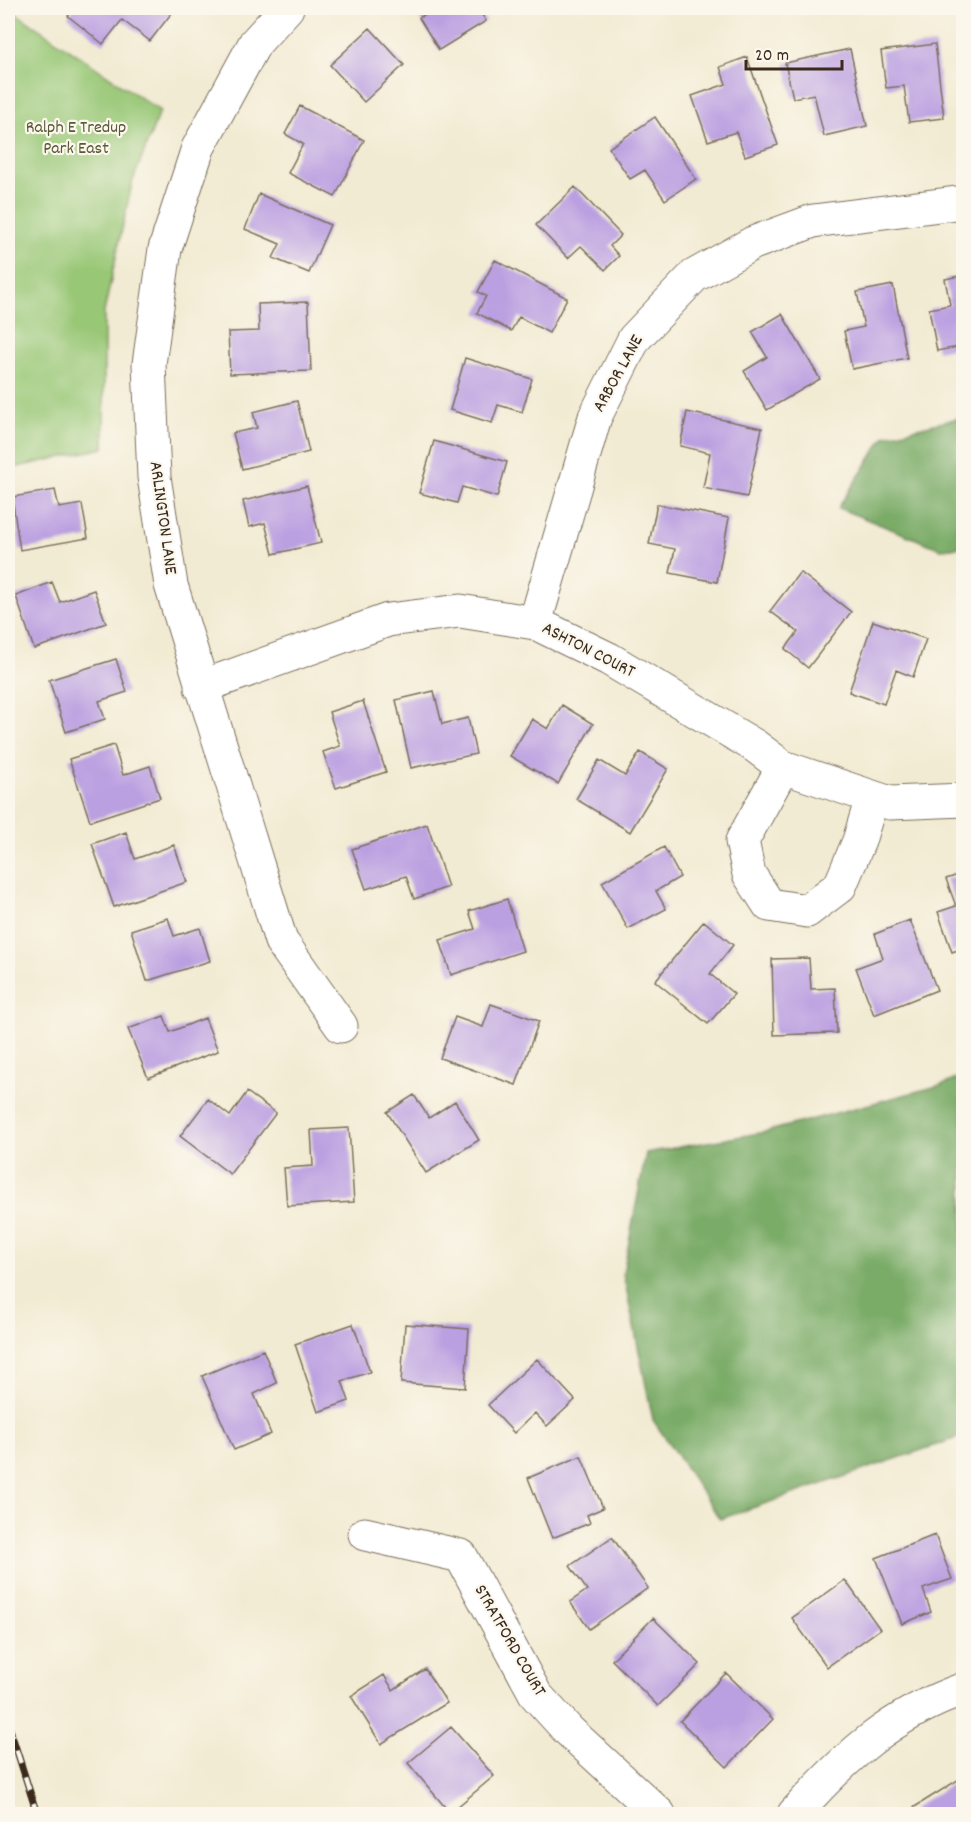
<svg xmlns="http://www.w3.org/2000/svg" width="971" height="1822" font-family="Dekko,sans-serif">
	<rect width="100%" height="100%" fill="#fbf7ec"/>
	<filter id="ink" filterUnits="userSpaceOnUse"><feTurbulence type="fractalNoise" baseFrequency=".0167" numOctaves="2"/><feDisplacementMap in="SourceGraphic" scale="12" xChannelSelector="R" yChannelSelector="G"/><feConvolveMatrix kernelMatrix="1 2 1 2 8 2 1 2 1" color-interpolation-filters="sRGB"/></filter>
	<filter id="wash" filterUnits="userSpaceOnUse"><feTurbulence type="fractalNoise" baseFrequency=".008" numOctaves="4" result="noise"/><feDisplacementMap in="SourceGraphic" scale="24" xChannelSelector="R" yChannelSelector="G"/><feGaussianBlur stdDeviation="1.35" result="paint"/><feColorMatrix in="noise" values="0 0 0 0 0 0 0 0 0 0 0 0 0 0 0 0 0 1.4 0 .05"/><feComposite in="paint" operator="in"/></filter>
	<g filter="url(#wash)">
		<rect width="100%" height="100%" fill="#f2ebd3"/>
		<path fill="#98c776" stroke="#6a784a" stroke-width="1.5" d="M8,8L160,111L132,183L104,312V448L8,469Z"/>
		<path fill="#7aac67" stroke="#5a6b42" stroke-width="1.5" d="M963,417V547L941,549L838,508L885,436Z
			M963,1076V1436L720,1519L653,1420L623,1273L646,1153L765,1132L945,1084Z"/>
		<g id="blocks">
			<path fill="#bba0e1" d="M75,8H171L174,10L150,41L122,20L103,44L68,16Z
				M435,8H478L486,21L439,50L419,18Z
				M370,28L404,65L364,102L330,65Z
				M935,44L944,118L909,122L904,86L886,88L881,51Z
				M850,49L867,126L824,136L814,94L793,98L785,63Z
				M747,57L778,145L745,156L736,132L708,141L692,96L726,84L720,67Z
				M300,106L364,140L335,197L288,173L303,144L285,134Z
				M655,117L696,179L665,200L645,170L630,179L609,148Z
				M575,187L621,235L610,246L619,256L605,270L581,246L568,258L536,225Z
				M259,194L330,225L309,273L273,258L280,244L245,229Z
				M495,260L567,298L549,333L519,317L511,331L477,313L486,296L478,292Z
				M964,275V346L937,351L929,309L950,305L945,279Z
				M893,285L907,358L852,369L844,331L864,327L857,292Z
				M308,302L311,371L230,374L228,332L259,331L258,304Z
				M782,314L820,379L767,410L744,371L767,357L752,332Z
				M465,358L532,379L522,412L498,405L492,423L450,410Z
				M297,401L309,452L242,469L233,433L257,428L253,412Z
				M687,412L762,428L747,497L703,488L710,453L680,446Z
				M434,441L507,462L497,497L462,487L457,503L419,493Z
				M307,486L321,543L273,554L265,523L249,527L243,501Z
				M55,490L59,508L82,504L88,538L20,550L12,497Z
				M657,504L729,518L717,582L670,573L675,549L649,544Z
				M800,572L851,612L808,668L785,649L798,632L770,611Z
				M52,582L60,602L94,590L106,623L34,649L16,596Z
				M873,621L926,639L913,677L896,670L884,704L849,692Z
				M116,659L127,692L99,701L105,719L66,732L49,680Z
				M434,691L442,724L468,718L476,754L411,768L396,700Z
				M363,701L386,772L336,788L323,752L340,746L329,712Z
				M562,705L593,724L558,784L510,756L532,719L548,729Z
				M114,745L123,775L150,766L160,798L90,821L69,759Z
				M640,752L668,769L630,832L576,799L599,760L625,776Z
				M427,824L448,887L414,899L406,876L366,889L352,849Z
				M126,832L135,859L174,845L187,882L114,907L92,844Z
				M664,847L680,877L656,891L666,909L628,929L602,882Z
				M964,873V948L952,952L938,912L956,906L946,879Z
				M507,899L523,951L451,975L440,940L475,929L469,911Z
				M168,918L174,936L200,928L210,961L147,981L131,930Z
				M910,920L937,990L874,1015L856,968L883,958L875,934Z
				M704,921L733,945L710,974L734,994L708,1024L655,981Z
				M809,958L811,989L835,988L837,1033L774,1035L772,959Z
				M491,1004L539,1021L516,1085L440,1058L455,1017L483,1027Z
				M164,1016L170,1032L205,1018L218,1051L148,1078L128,1029Z
				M247,1092L276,1113L230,1174L180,1136L208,1099L230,1116Z
				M414,1095L429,1118L455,1101L479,1140L426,1173L387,1112Z
				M349,1128L354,1202L287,1206L284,1168L313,1166L311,1130Z
				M353,1324L370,1372L342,1381L349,1401L318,1412L295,1344Z
				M405,1324L469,1329L465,1388L401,1383Z
				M263,1350L277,1383L254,1394L271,1434L234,1450L202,1376Z
				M537,1359L575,1400L547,1426L535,1413L514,1433L488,1405Z
				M581,1456L603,1508L587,1515L590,1523L552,1538L528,1478Z
				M964,1522V1543H963L957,1525Z
				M935,1535L952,1579L923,1589L931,1612L902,1624L876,1558Z
				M612,1537L648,1588L589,1629L570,1602L587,1590L570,1566Z
				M845,1580L880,1629L827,1667L792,1618Z
				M653,1618L700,1664L658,1706L612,1660Z
				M425,1669L447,1703L381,1744L351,1696L384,1675L393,1690Z
				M726,1673L773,1719L727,1767L680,1721Z
				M451,1727L494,1776L450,1813L408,1763Z
				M964,1776V1814H918L913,1808Z"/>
		</g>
	</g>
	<g filter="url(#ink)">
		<use href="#blocks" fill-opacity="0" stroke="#7b6e5d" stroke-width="1.5"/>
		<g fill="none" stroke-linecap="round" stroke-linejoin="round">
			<defs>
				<path id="street" d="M287,8L255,43L198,148L165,249L149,364L154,477L171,585L281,941L341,1026
					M535,623L595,417L634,339L694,276L753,243L813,221L964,202
					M201,687L388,620L460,611L535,623L609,659L755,746L783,767L890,803L964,800
					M783,767L742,841L749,874L769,905L807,911L840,886L859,841L872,798
					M365,1534L461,1556L536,1695L568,1730L659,1814
					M794,1814C845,1757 890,1715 964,1689"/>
			</defs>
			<use href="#street" stroke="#7b6e5d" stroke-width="35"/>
			<use href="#street" stroke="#fff" stroke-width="33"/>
			<defs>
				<path id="rail" d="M8,1723L37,1814"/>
			</defs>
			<use href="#rail" stroke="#3b2a1e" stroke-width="7"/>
			<use href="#rail" stroke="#fbf7ec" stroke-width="4.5" stroke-dasharray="14" stroke-linecap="butt"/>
		</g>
	</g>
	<g text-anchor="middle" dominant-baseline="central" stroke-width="4.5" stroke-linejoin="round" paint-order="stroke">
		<g font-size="18" fill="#575938" stroke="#fbf7ec">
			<text x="76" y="128">Ralph E Tredup<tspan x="76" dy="21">Park East</tspan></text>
		</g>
		<g font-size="18" fill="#3b2a1e" stroke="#fbf7ec">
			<text transform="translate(619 374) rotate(-61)">ARBOR LANE</text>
			<text transform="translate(162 518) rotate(82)">ARLINGTON LANE</text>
			<text transform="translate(588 651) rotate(27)">ASHTON COURT</text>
			<text transform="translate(509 1641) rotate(60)">STRATFORD COURT</text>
		</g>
	</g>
	<rect width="971" height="1822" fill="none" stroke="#fbf7ec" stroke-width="30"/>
	<path d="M746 60v9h96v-9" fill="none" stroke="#3b2a1e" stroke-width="3"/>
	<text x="755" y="60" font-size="18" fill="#3b2a1e" stroke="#fbf7ec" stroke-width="4.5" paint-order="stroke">20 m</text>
</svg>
